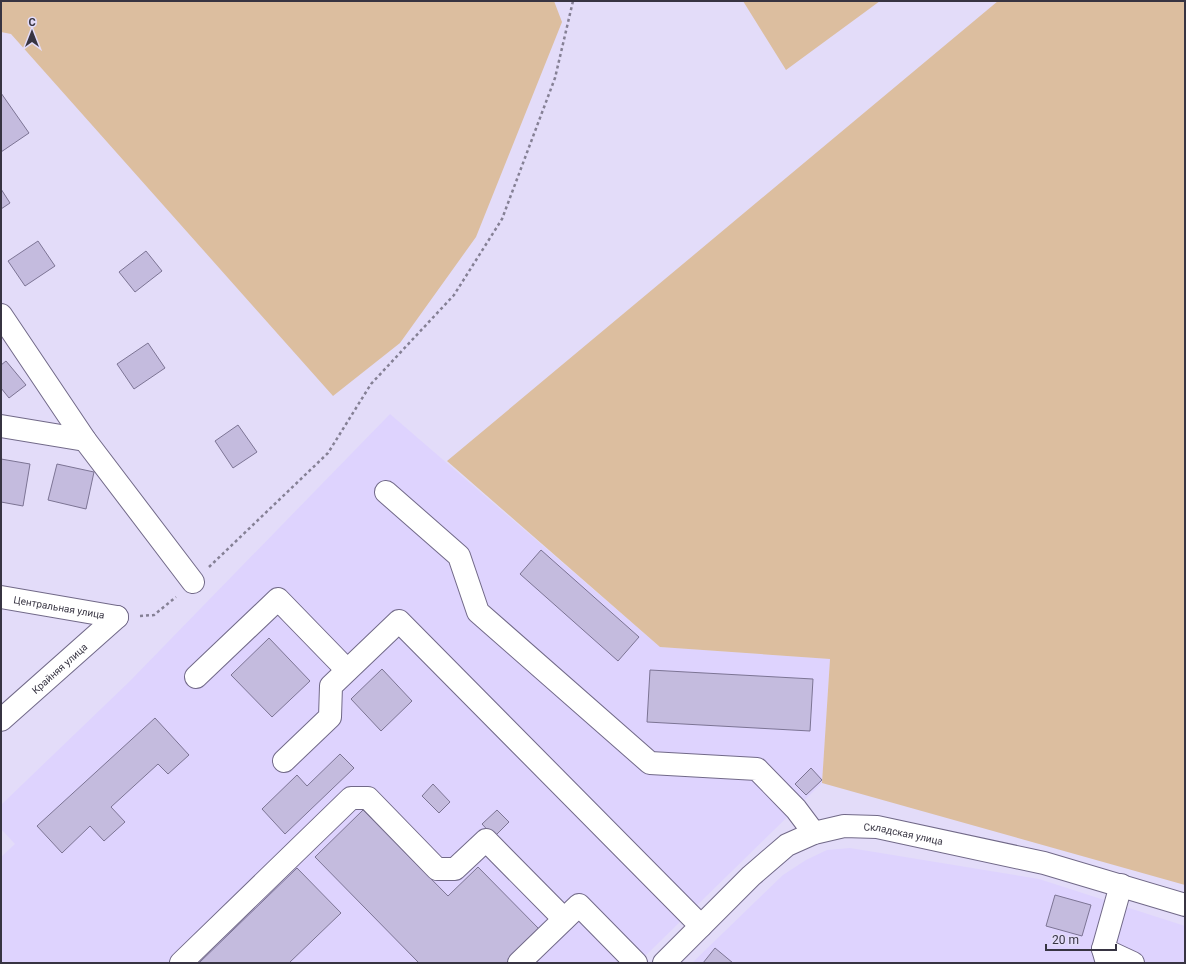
<svg xmlns="http://www.w3.org/2000/svg" width="1186" height="964" font-family="Roboto,sans-serif">
	<rect width="100%" height="100%" fill="#e3dcf9"/>
	<path fill="#ded3fe" d="M390,414L660,647L830,659L822,783L638,963H1V857L15,844L1,829V805L129,682Z
		M850,848L1039,879L1185,926V963H692L783,875L806,860L827,850Z"/>
	<path fill="#dcbe9f" d="M1,1H554L562,22L476,237L400,343L333,396L11,34L1,32Z
		M743,1H880L786,70Z
		M998,1H1185V885L822,783L830,659L660,647L447,461Z"/>
	<path fill="#c4bbde" stroke="#7c7494" d="M1,93L29,133L1,152Z
		M1,189L10,203L1,209Z
		M38,241L55,266L25,286L8,261Z
		M146,251L162,271L135,292L119,272Z
		M148,343L165,368L134,389L117,364Z
		M6,361L26,385L9,398L1,388V365Z
		M238,425L257,452L233,468L215,441Z
		M1,459L30,464L23,506L1,502Z
		M57,464L94,472L86,509L48,500Z
		M541,550L639,637L618,661L520,574Z
		M269,638L310,681L272,717L231,675Z
		M382,669L412,701L381,731L351,699Z
		M650,670L813,679L810,731L647,722Z
		M155,718L189,755L168,774L158,764L111,807L125,822L104,841L90,826L62,853L37,826Z
		M340,754L354,768L285,834L262,809L297,775L307,786Z
		M811,768L822,780L806,795L795,784Z
		M433,784L450,802L439,813L422,796Z
		M363,810L448,896L478,867L540,930L506,963H419L315,857Z
		M497,810L509,822L494,837L482,824Z
		M297,868L341,913L289,963H199Z
		M1055,895L1091,905L1082,936L1046,926Z
		M715,948L733,963H703Z"/>
	<g fill="none" stroke-linecap="round" stroke-linejoin="round">
		<defs>
			<g id="minor">
				<path d="M1,315L85,440L193,582"/>
				<path d="M1,426L85,440"/>
				<path d="M386,492L459,556L478,612L650,763L757,769L796,809L814,833"/>
				<path id="s1" d="M1,597L117,617"/>
				<path d="M196,677L278,599L347,670"/>
				<path id="s2" d="M1,720L117,617"/>
				<path d="M284,761L330,717L331,686L399,621L701,926"/>
				<path d="M1103,949L1133,963"/>
				<path d="M181,963L351,798H368L437,869H455L486,840L564,919"/>
				<path d="M519,963L579,905L636,963"/>
				<path id="s3" d="M664,963L751,876L787,845L814,833L844,826L877,827L1044,863L1185,905"/>
				<path d="M1107,963L1103,949L1121,885"/>
			</g>
		</defs>
		<use href="#minor" stroke="#716988" stroke-width="24"/>
		<path stroke="#858095" stroke-width="2.5" stroke-dasharray="3 3" stroke-linecap="butt" d="M209,567L328,453L371,384L454,295L502,219L555,78L573,1
			M140,616L154,615L176,597"/>
		<use href="#minor" stroke="#fff" stroke-width="22"/>
	</g>
	<g text-anchor="middle" dominant-baseline="central" stroke-width="3.5" stroke-linejoin="round" paint-order="stroke">
		<g font-size="10" fill="#373442" stroke="#e3dcf9">
			<text stroke="none"><textPath href="#s1" startOffset="59">Центральная улица</textPath></text>
			<text stroke="none"><textPath href="#s2" startOffset="78">Крайняя улица</textPath></text>
			<text stroke="none"><textPath href="#s3" startOffset="291">Складская улица</textPath></text>
		</g>
	</g>
	<rect width="1186" height="964" fill="none" stroke="#373442" stroke-width="4"/>
	<g transform="translate(32 32)" stroke="#e3dcf9" stroke-width="3" paint-order="stroke">
	<path d="M0-3L7 15L0 10L-7 15Z" fill="#373442"/>
	<text y="-6" font-size="11" font-weight="bold" text-anchor="middle" fill="#373442">С</text>
	</g>
	<path d="M1046 944v6h70v-6" fill="none" stroke="#373442" stroke-width="2"/>
	<text x="1052" y="944" font-size="12" fill="#373442" stroke="#e3dcf9" stroke-width="3" paint-order="stroke">20 m</text>
</svg>
